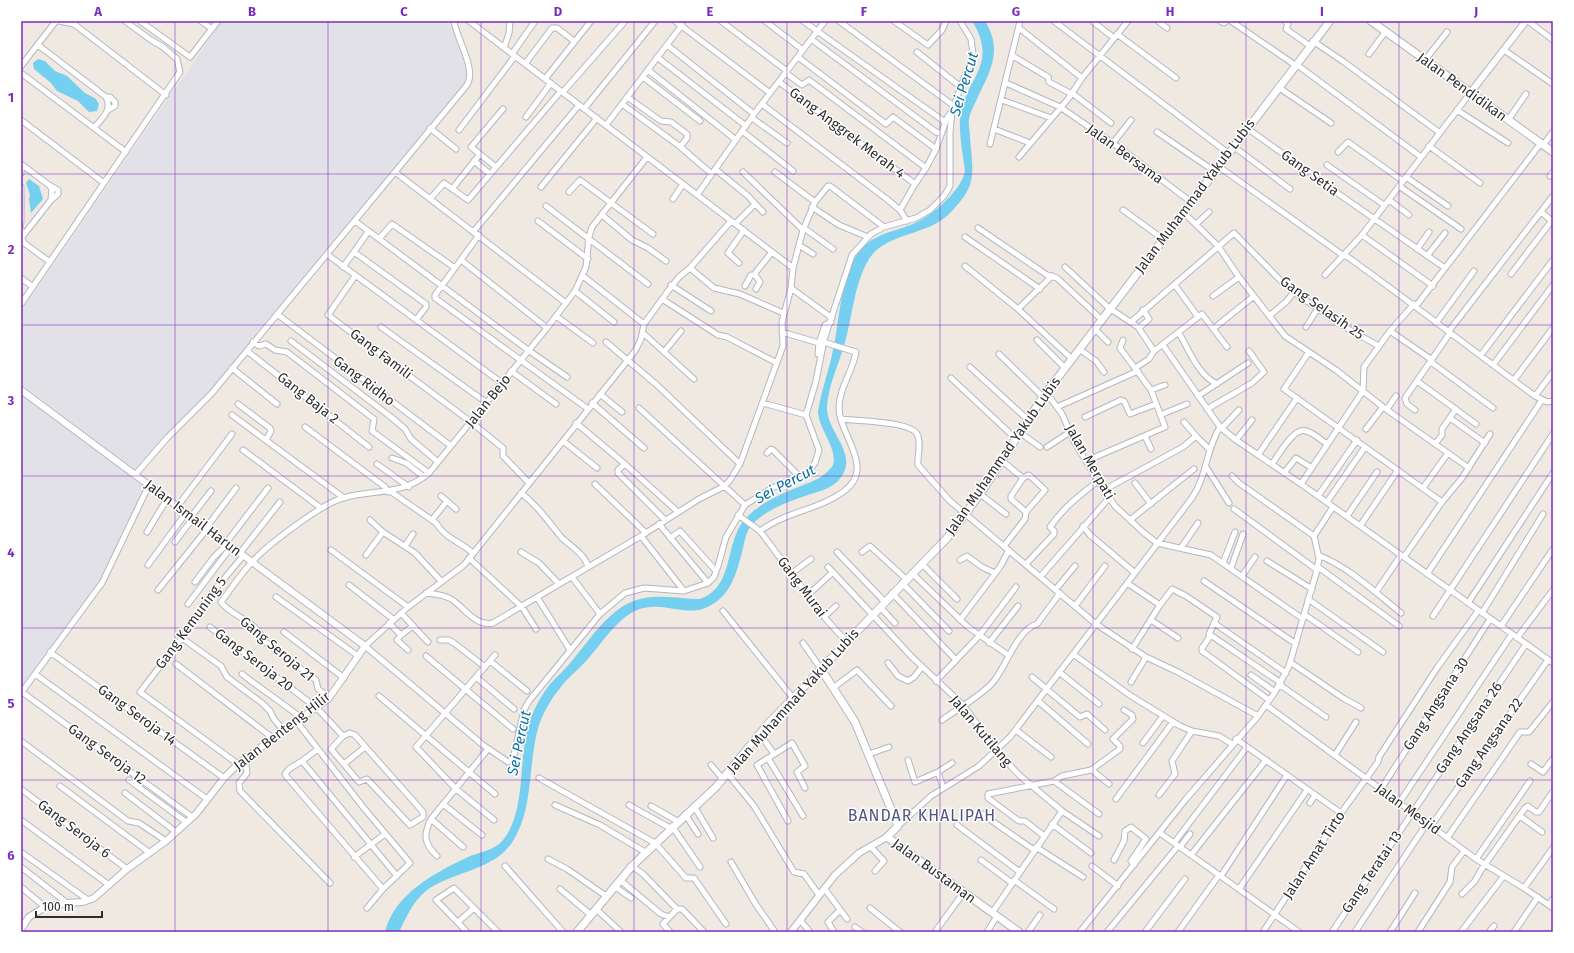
<svg xmlns="http://www.w3.org/2000/svg" width="1574" height="953" font-family="'Fira Sans',sans-serif">
	<rect width="100%" height="100%" fill="#efe9e1"/>
	<path fill="#e3e1e8" d="M222,21H448L463,52L468,81L205,400L174,427L137,471L21,384V311Z
		M21,393L146,488L105,580L21,690Z"/>
	<path fill="#75cff0" d="M972,21H985C1004,52 989,72 976,101C973,107 970,113 969,119C968,125 970,131 970,137C973,176 978,185 948,215C926,236 885,233 869,259C854,284 853,314 845,342C840,362 828,385 827,407C826,433 862,455 838,481C829,490 816,492 805,496C787,502 763,511 751,526C746,532 745,540 743,548C737,572 731,598 705,608C688,615 668,605 650,607C621,609 604,642 586,661C579,669 571,675 564,683C554,695 544,710 539,725C527,764 535,809 511,844C492,871 451,872 426,891C413,901 406,918 399,932H385C394,894 436,872 468,857C479,852 494,851 503,840C523,816 520,772 525,741C527,723 535,706 545,691C552,680 563,672 571,662C591,639 609,607 640,599C658,594 681,599 700,599C735,587 724,543 745,519C758,505 774,497 791,490C807,483 823,480 833,465C838,449 819,430 818,412C821,391 829,371 833,350C840,320 840,272 862,248C877,232 900,231 919,221C935,213 962,189 965,171C963,155 959,136 960,119C964,78 1000,66 972,21Z
		M38,59L45,61L55,71L67,76L85,93L96,99L99,104L97,111L89,112L78,101L57,91L51,83L34,69L33,63Z
		M29,179L39,186L43,199L31,213L29,199L30,195L26,183Z"/>
	<g fill="none" stroke-linecap="round" stroke-linejoin="round">
		<defs>
			<path id="minor" d="M59,21L74,24L166,95
				M140,21L190,57L218,21
				M201,21L212,29
				M469,21L793,268
				M675,21L770,93
				M721,21L787,71
				M765,21L803,50
				M803,21L945,122
				M839,21L954,106
				M894,21L928,45L942,30L946,21
				M1054,21L1228,153
				M1092,21L1114,38
				M1158,21L1167,28
				M1220,21L1224,23L1226,21
				M1231,21L1295,65
				M1285,21L1288,24L1286,29L1310,46
				M1528,21L1553,40
				M1019,28L1082,78
				M1117,34L1176,78
				M811,39L936,132L941,133
				M1313,41L1344,62L1440,133
				M38,45L106,97C113,110 102,118 94,128
				M667,45L754,114
				M504,48L509,33L510,21
				M1504,50L1553,84
				M917,52L962,88
				M512,54L535,21
				M1369,54L1386,31
				M1013,56L1048,77L1049,82L1072,94
				M657,57L746,126
				M798,57L886,124L893,117L936,149
				M1425,60L1447,32
				M525,64L552,28H557L574,41
				M1296,64L1421,157
				M21,66L56,21
				M648,70L736,140
				M21,73L126,152
				M786,73L802,85L809,80L926,168
				M643,77L700,121
				M545,79L591,21
				M779,82L915,184
				M1006,83L1060,107L1124,151L1191,202
				M1278,87L1331,123
				M563,92L625,21
				M1072,93L1111,123
				M106,97H110L115,102V106L110,109
				M627,97L661,121L671,122L687,134V138L680,147
				M1002,100L1051,118
				M622,104L678,145L712,174
				M762,104L888,200L900,210L907,221
				M584,109L655,21
				M1457,110L1508,143
				M526,117L551,83
				M752,118L787,143
				M21,120L104,183
				M1508,120L1526,94
				M606,125L682,25
				M430,128L456,149
				M1247,128L1343,197L1445,268
				M994,129L1030,143
				M459,130L515,56
				M742,131L793,171
				M1157,132L1214,171
				M1113,143L1131,120
				M990,144L1020,21
				M1543,145L1553,132
				M1233,146L1290,189
				M1429,146L1480,183
				M1338,152L1348,142L1403,181
				M1019,157L1068,99L1082,78L1128,21
				M474,161L490,174
				M21,164L49,185L52,189L51,200L22,237
				M1327,165L1384,205
				M1218,166L1344,256
				M21,167V173
				M496,167L471,147L503,109
				M715,169L748,196L763,212
				M395,172L566,303
				M743,172L803,230
				M775,172L815,202
				M1550,176L1553,172
				M1406,177L1448,206
				M49,185L58,190V194L51,200
				M1399,186L1461,229
				M21,187V222
				M541,187L597,118
				M452,189L480,154
				M569,192L580,180L653,234
				M697,195L754,114L825,21
				M430,199L444,183L468,200L561,91
				M673,199L683,184
				M1389,200L1409,215
				M546,206L648,284
				M812,207L839,225L868,237
				M900,210L915,184L926,168L936,149L947,118L952,111
				M1123,210L1163,239
				M1183,212L1218,246L1239,277L1285,336L1336,370L1383,407L1469,468
				M1541,212L1552,221
				M602,215L632,240L648,248L666,261
				M355,221L528,350L567,377
				M538,221L588,259
				M731,221L690,268L679,277L668,291L644,324L641,339L635,351L464,565L408,607L365,646L483,745L508,762L513,759L524,710L529,701L600,614L625,593L644,588L684,591L708,583L714,577L718,566L726,537L745,505L772,488L806,474L815,463L819,450L806,415L816,381L824,340L852,255L871,234L884,227L916,218L930,210L944,196L950,186V132L952,111L973,54L971,39L960,21
				M735,224L755,204
				M1196,224L1209,212
				M804,228L833,249
				M978,228L1047,275L1057,278L1102,320
				M21,229L22,239L24,243L50,262
				M474,231L579,105
				M368,232L354,252L426,304V307L416,320
				M479,235L435,295V298L588,409
				M1362,235L1433,286
				M965,237L1040,289
				M379,239L392,224L455,268
				M799,245L813,254
				M1417,249L1429,232
				M328,255L502,383
				M1345,255C1409,301 1471,349 1535,396L1547,402L1553,401
				M1427,256L1445,233
				M461,260L547,328
				M739,263L728,253L744,230
				M965,266L1018,309L1072,359
				M343,267L354,252
				M1065,267L1109,308L1138,327L1154,351
				M690,268L714,288L740,294L783,313
				M1511,274L1553,219
				M1325,275L1362,235L1471,92
				M355,276L328,315L471,422L503,448V456L529,483
				M583,276L644,324
				M21,278L33,287
				M671,285L711,311
				M1175,285L1198,317
				M745,286L751,275H755
				M791,288L832,318
				M756,289L760,282L755,275L756,272L772,252
				M575,291L614,322
				M1213,296L1239,277
				M662,299L718,335L727,337L777,363
				M21,304L180,72L177,59L163,47L151,40L125,21
				M1416,306L1541,143
				M1018,309L1052,276
				M277,314L451,446
				M556,316L593,343
				M1269,316L1286,302L1294,292
				M1131,322L1234,233L1282,282L1298,295L1348,329L1379,346
				M1436,323L1474,271
				M381,327L487,403
				M1306,327L1318,308
				M1139,328L1149,319L1143,310
				M1095,329L1108,342
				M1213,329L1254,296
				M1390,331L1432,360
				M1449,331L1553,196
				M782,332L819,343
				M643,333L694,379
				M1179,333C1189,350 1198,375 1217,384
				M1037,340L1065,368
				M291,341L391,417L405,429L411,439L438,462
				M253,342L259,346L266,344L275,350L287,352L374,419L372,431L429,473
				M606,342L657,385L740,464
				M1163,345L1220,427
				M1079,349L1096,361L1104,372
				M247,351L369,447
				M664,352L681,331
				M1309,352L1284,389L1442,502
				M818,354L819,343L825,325L831,322
				M999,354L1043,397
				M1481,355L1553,260
				M1431,362L1493,408
				M1493,365L1553,285
				M970,367L1027,419
				M232,368L277,404
				M1135,368L1149,359L1154,351L1202,314L1227,347
				M511,371L556,404
				M951,378L1015,438
				M1514,380L1553,328
				M1417,381L1476,424
				M1151,390L1165,385
				M1046,392L1062,414L1075,443L1098,481L1115,506L1143,532L1157,543L1211,555L1303,619
				M600,394L622,412
				M1198,396L1248,363
				M1535,396L1553,372
				M592,403L644,448
				M763,403L806,415
				M238,404L270,428L271,431L266,440
				M1057,407L1138,371
				M639,408L745,505
				M1207,409L1252,383L1264,372L1249,351
				M1387,409L1396,396
				M1415,410L1407,404L1405,398L1450,333
				M232,415L344,498
				M1160,415L1187,404
				M1085,417L1121,400L1124,401L1130,414L1156,404
				M1450,418L1485,443
				M841,419C856,421 910,421 917,434C922,443 917,456 918,465L950,501L1096,624L1146,657L1178,672L1258,716
				M1184,422L1196,436
				M576,423L625,464L678,512
				M305,427L385,487L388,492
				M1222,428L1239,410
				M1366,429L1383,407
				M1019,432L1040,447
				M1145,436L1151,449
				M1236,440L1252,420
				M563,441L597,468
				M1435,444L1442,435V429L1456,409
				M1047,447L1070,432
				M243,450L321,508
				M767,453L771,449L773,450L800,477
				M1258,455L1297,398
				M392,458L406,463L424,477
				M1001,460L1023,478L1029,475L1045,490L1026,512L1025,519L1004,546
				M1086,461L1165,427L1151,390L1120,348L1123,340
				M377,464L409,487
				M625,464L618,470V473L665,520
				M1272,464C1278,456 1294,426 1306,431C1314,433 1321,440 1327,444
				M1206,467L1229,503
				M1284,473L1296,458L1312,468
				M135,475L167,438L212,393L467,85C477,69 456,38 454,21
				M1232,476L1239,483L1314,536
				M1023,478L1011,496V499L1026,512
				M1135,483L1151,504
				M595,484L646,533
				M1301,484L1363,391L1364,367L1390,331L1414,304
				M1423,488L1448,453
				M1104,490L1183,447L1196,436L1209,449
				M390,491L436,523C446,539 459,541 473,553
				M521,493C537,505 548,521 561,537C570,546 585,554 588,567
				M980,494L1006,514
				M441,496L456,509
				M1318,496L1357,440
				M1327,502L1365,447
				M177,507L232,434
				M1234,509L1317,570
				M738,515L760,531L825,618L846,641
				M1347,516L1377,472
				M191,517L211,491
				M370,520L383,532L415,553L441,581
				M432,520L447,501
				M1130,520L1194,469
				M659,524L708,583
				M1083,526L1090,535L1135,573
				M1360,526L1398,470
				M206,528L236,488
				M760,531C785,512 818,510 843,492C877,468 839,435 839,408C839,388 853,371 856,352L823,342
				M147,532L167,499
				M641,536L684,591
				M670,538L680,531L716,571
				M175,542L193,518
				M226,543L268,488
				M405,546L413,534
				M1181,548L1198,523
				M331,550L408,607
				M521,552L539,563L559,584
				M837,552L885,602
				M862,552L870,546L906,579
				M240,553L280,502
				M366,555L383,532
				M1318,555C1349,567 1376,593 1401,613
				M1404,557L1442,502L1462,478L1490,434
				M469,558L522,607L536,629
				M960,560L967,556L982,567L995,573
				M1267,561L1312,589
				M1223,563L1235,532
				M922,564L957,599
				M1026,564L1054,534V531L1050,527C1063,508 1080,495 1098,481
				M148,565L186,513
				M828,567L912,657L963,705L997,751L1019,775L1062,811L1099,836
				M1318,567L1399,626
				M1231,568L1243,534
				M792,573L811,559
				M912,573L968,627L1008,655
				M1427,574L1542,400
				M1242,576L1255,557
				M572,577L600,614
				M1040,577L1109,498
				M1204,581L1296,644
				M195,582L214,557L227,544
				M902,583L949,631
				M1127,583L1160,605L1172,589L1186,596L1217,617L1209,634L1281,683
				M349,585L393,619
				M1056,589L1075,566
				M158,590L207,529
				M1376,592L1401,555
				M426,593C435,594 443,594 451,599C464,607 475,627 493,623L641,536L699,499L725,486L730,480L740,464L783,346L782,322L791,288L793,268L803,230L815,202L828,186H830L884,227
				M892,593L956,660
				M808,595L833,572
				M276,597L358,656
				M537,597L570,650
				M1308,599L1383,652
				M1468,603L1553,473
				M188,604L231,547
				M1075,606L1105,566
				M880,607L895,623
				M723,611L793,698
				M401,613L428,642
				M1482,613L1543,514
				M1304,614L1358,652
				M1433,616L1553,434
				M824,617L836,606
				M960,620L1000,567L1009,550
				M1151,620L1178,638
				M389,623L401,635L397,640L408,650
				M1214,623L1286,673
				M1501,626L1553,549
				M210,627L317,708L343,736L331,749L359,782L367,779L410,825L423,817V812L355,735L350,733L343,736
				M284,632L344,678
				M401,635L413,626
				M1211,635L1202,648V651L1269,700
				M182,638L221,666L227,677L262,703L270,711L274,719L284,731
				M1517,638L1553,590
				M440,640H449L454,643L485,667
				M803,643L821,669
				M989,643L1018,606
				M1132,649L1160,605
				M50,652L224,778
				M1073,654L1131,696L1180,726L1192,731L1219,736L1232,744
				M426,656L513,729
				M490,661L527,691
				M1290,662L1343,698L1361,708
				M888,663L898,676L908,681L914,677L922,667
				M176,664L274,739
				M1059,672L1099,704
				M35,674L207,799
				M242,674C262,690 282,702 302,719
				M1251,675L1275,692
				M476,677L514,709
				M1032,677L1080,717L1087,714L1105,730
				M936,681L979,636L1016,587
				M1131,682L1146,657
				M1280,685L1326,717
				M833,688L857,670L891,706
				M22,692L192,817
				M21,693L102,583L149,485
				M379,696L495,794
				M329,698L318,689L316,680L260,638L261,635C252,619 231,616 221,602C231,589 240,575 251,563C266,546 321,504 343,498C374,489 402,496 429,473L547,328L575,291L586,267L589,237L592,227L647,157
				M1038,701L1088,744
				M1266,705L1476,859L1524,888L1553,908
				M942,720C956,710 984,694 994,681C1006,666 1018,629 1037,624L1060,593
				M297,722L363,807L410,863L383,889L367,908
				M1016,730L1051,757
				M760,734L774,754
				M1236,739L1341,813
				M21,741L128,821L139,823L166,841
				M1143,743L1163,716
				M318,749L302,761L397,876
				M869,754L889,747
				M1335,755L1356,722
				M245,758L247,773L239,783L240,791L330,883
				M768,758L803,816
				M908,760L915,782L938,772L952,763
				M302,761L289,769L285,774L287,777L383,889
				M238,764L140,692L182,638L208,598L243,556
				M344,764L365,747
				M1531,764L1543,772L1553,759
				M711,765L722,778
				M1092,770L1109,784
				M938,772L943,787
				M727,773L754,806L794,872L804,874L819,895
				M539,778L655,843L686,878H694L726,924
				M129,780L186,822
				M1054,781L1062,776L1091,770L1120,749V746L1113,739L1133,719L1132,715L1124,710
				M60,786L150,853
				M21,789L127,869
				M1381,789L1490,619
				M125,793L176,832
				M1159,795L1175,774L1172,761L1192,731
				M1116,799L1173,722
				M1310,803L1315,795
				M1399,803L1512,634
				M443,804L482,835
				M555,805L600,825L645,852
				M629,805L670,828
				M651,806L677,821
				M694,806L713,838
				M685,814L698,834
				M982,814L1034,850
				M1520,816L1542,832
				M431,819L463,847
				M21,820L109,885
				M494,820L455,788L416,747L495,655
				M788,821L757,765L792,743L805,766L797,772L805,788
				M1052,824L1091,853
				M957,825L1020,872
				M672,826L700,867
				M898,826L931,796L979,766L1010,737L1192,498C1207,476 1206,449 1220,427L1236,440L1301,484L1553,663
				M1431,826L1548,660
				M1160,833L1299,932
				M1044,836L1025,821H1019L988,798V794L1054,781L1099,814
				M1447,838L1520,732H1529L1553,702
				M1174,843L1247,747
				M870,846L884,861L875,871
				M1036,847L1083,877
				M1180,847L1190,834
				M21,852L88,900
				M1191,855L1266,760
				M437,856C424,844 423,835 431,819L488,749
				M354,857L385,834
				M548,859L567,869L606,896
				M1476,859L1530,781
				M981,860L1012,883
				M1114,860L1124,841L1125,831L1131,827L1146,839L1131,861L1134,865
				M731,862L755,903L775,932
				M505,866L563,932
				M632,866L643,874L677,909
				M1092,866L1118,886
				M21,867L67,903
				M1221,876L1287,775
				M620,880L661,914L669,917
				M1014,880L1054,909
				M614,886L631,898
				M21,887L45,907
				M824,888L847,919
				M1524,888L1553,848
				M560,889L591,915
				M1239,889L1307,790
				M1462,894L1475,881L1481,870L1525,808L1528,806L1536,812H1539L1552,793
				M1549,905L1553,899
				M870,908L900,932
				M596,909L621,932
				M677,909H682L704,932
				M992,913L1062,811
				M800,920L810,932
				M458,922L474,908
				M855,927L862,932
				M467,932L436,900L454,888L498,932
				M670,932L663,924L677,909
				M834,932L828,922L840,910
				M935,932L964,892
				M987,932L997,916
				M1028,932L1040,915
				M1080,932L1186,799L1258,716L1275,692L1289,666L1317,570L1319,558L1314,536L1333,507
				M1107,932L1178,846
				M1145,932L1185,879
				M1178,932L1219,875
				M1263,932L1341,813L1378,762L1379,757L1437,668L1478,611
				M1332,932L1526,644
				M1355,932L1427,823
				M1390,932L1415,893
				M1418,932L1450,882L1452,867L1464,851
				M1461,932L1503,877
				M1489,932L1494,926
				M1514,932L1538,897"/>
			<path id="tertiary" d="M1471,92L1526,21
				M21,390L365,646L329,698L238,764L224,778L196,814L166,841L127,869L94,898L83,902L67,903L45,907L29,917L21,929
				M791,932L835,875L859,853L887,837"/>
			<path id="secondary" d="M1371,21L1553,152
				M821,669L855,722L898,826L887,837L1019,932
				M577,932L632,866L716,787L767,725L948,537L980,494L1043,397L1330,21"/>
		</defs>
		<use href="#minor" stroke="#b4b7c1" stroke-width="7"/>
		<use href="#tertiary" stroke="#b4b7c1" stroke-width="8"/>
		<use href="#secondary" stroke="#b4b7c1" stroke-width="9"/>
		<use href="#minor" stroke="#fff" stroke-width="5"/>
		<use href="#tertiary" stroke="#fff" stroke-width="6"/>
		<use href="#secondary" stroke="#fff" stroke-width="7"/>
	</g>
	<path fill="none" stroke="#7b2cbf" stroke-width="1" stroke-opacity="0.55" d="M175,21V932M328,21V932M481,21V932M634,21V932M787,21V932M940,21V932M1093,21V932M1246,21V932M1399,21V932M21,174H1553M21,325H1553M21,476H1553M21,628H1553M21,780H1553"/>
	<g text-anchor="middle" dominant-baseline="central" stroke-width="3" stroke-linejoin="round" paint-order="stroke">
		<g font-size="14" fill="#2e2e2e" stroke="#fff">
			<text transform="translate(1462 87) rotate(36)">Jalan Pendidikan</text>
			<text transform="translate(847 133) rotate(37)">Gang Anggrek Merah 4</text>
			<text transform="translate(1125 154) rotate(36)">Jalan Bersama</text>
			<text transform="translate(1310 173) rotate(36)">Gang Setia</text>
			<text transform="translate(1195 196) rotate(-53)">Jalan Muhammad Yakub Lubis</text>
			<text transform="translate(1322 308) rotate(35)">Gang Selasih 25</text>
			<text transform="translate(381 354) rotate(37)">Gang Famili</text>
			<text transform="translate(364 381) rotate(37)">Gang Ridho</text>
			<text transform="translate(308 398) rotate(38)">Gang Baja 2</text>
			<text transform="translate(488 401) rotate(-51)">Jalan Bejo</text>
			<text transform="translate(1003 456) rotate(-55)">Jalan Muhammad Yakub Lubis</text>
			<text transform="translate(1090 462) rotate(60)">Jalan Merpati</text>
			<text transform="translate(193 518) rotate(37)">Jalan Ismail Harun</text>
			<text transform="translate(802 587) rotate(53)">Gang Murai</text>
			<text transform="translate(191 623) rotate(-54)">Gang Kemuning 5</text>
			<text transform="translate(277 649) rotate(40)">Gang Seroja 21</text>
			<text transform="translate(254 660) rotate(37)">Gang Seroja 20</text>
			<text transform="translate(793 701) rotate(-48)">Jalan Muhammad Yakub Lubis</text>
			<text transform="translate(1436 704) rotate(-57)">Gang Angsana 30</text>
			<text transform="translate(137 715) rotate(36)">Gang Seroja 14</text>
			<text transform="translate(1469 728) rotate(-56)">Gang Angsana 26</text>
			<text transform="translate(282 731) rotate(-38)">Jalan Benteng Hilir</text>
			<text transform="translate(981 731) rotate(50)">Jalan Kutilang</text>
			<text transform="translate(1489 743) rotate(-55)">Gang Angsana 22</text>
			<text transform="translate(107 754) rotate(36)">Gang Seroja 12</text>
			<text transform="translate(1408 809) rotate(36)">Jalan Mesjid</text>
			<text transform="translate(74 829) rotate(37)">Gang Seroja 6</text>
			<text transform="translate(1314 855) rotate(-57)">Jalan Amat Tirto</text>
			<text transform="translate(934 871) rotate(36)">Jalan Bustaman</text>
			<text transform="translate(1372 872) rotate(-56)">Gang Teratai 13</text>
		</g>
		<g font-size="15" font-style="italic" fill="#0d6fa3" stroke="#fff">
			<text transform="translate(964 84) rotate(-73)">Sei Percut</text>
			<text transform="translate(785 484) rotate(-28)">Sei Percut</text>
			<text transform="translate(519 743) rotate(-78)">Sei Percut</text>
		</g>
		<g font-size="16" letter-spacing="1" fill="#4d5680" stroke="#fff">
			<text x="922" y="815">BANDAR KHALIPAH</text>
		</g>
	</g>
	<rect width="1574" height="953" fill="none" stroke="#ffffff" stroke-width="44"/>
	<path d="M36 911v6h66v-6" fill="none" stroke="#2e2e2e" stroke-width="2"/>
	<text x="42" y="911" font-size="12" fill="#2e2e2e" stroke="#ffffff" stroke-width="3" paint-order="stroke">100 m</text>
	<rect x="22" y="22" width="1530" height="909" fill="none" stroke="#7b2cbf" stroke-width="1.5"/>
	<g font-size="13" text-anchor="middle" font-weight="bold" fill="#7b2cbf">
		<text x="98" y="16">A</text>
		<text x="252" y="16">B</text>
		<text x="404" y="16">C</text>
		<text x="558" y="16">D</text>
		<text x="710" y="16">E</text>
		<text x="864" y="16">F</text>
		<text x="1016" y="16">G</text>
		<text x="1170" y="16">H</text>
		<text x="1322" y="16">I</text>
		<text x="1476" y="16">J</text>
		<text x="11" y="102">1</text>
		<text x="11" y="254">2</text>
		<text x="11" y="405">3</text>
		<text x="11" y="557">4</text>
		<text x="11" y="708">5</text>
		<text x="11" y="860">6</text>
	</g>
</svg>
